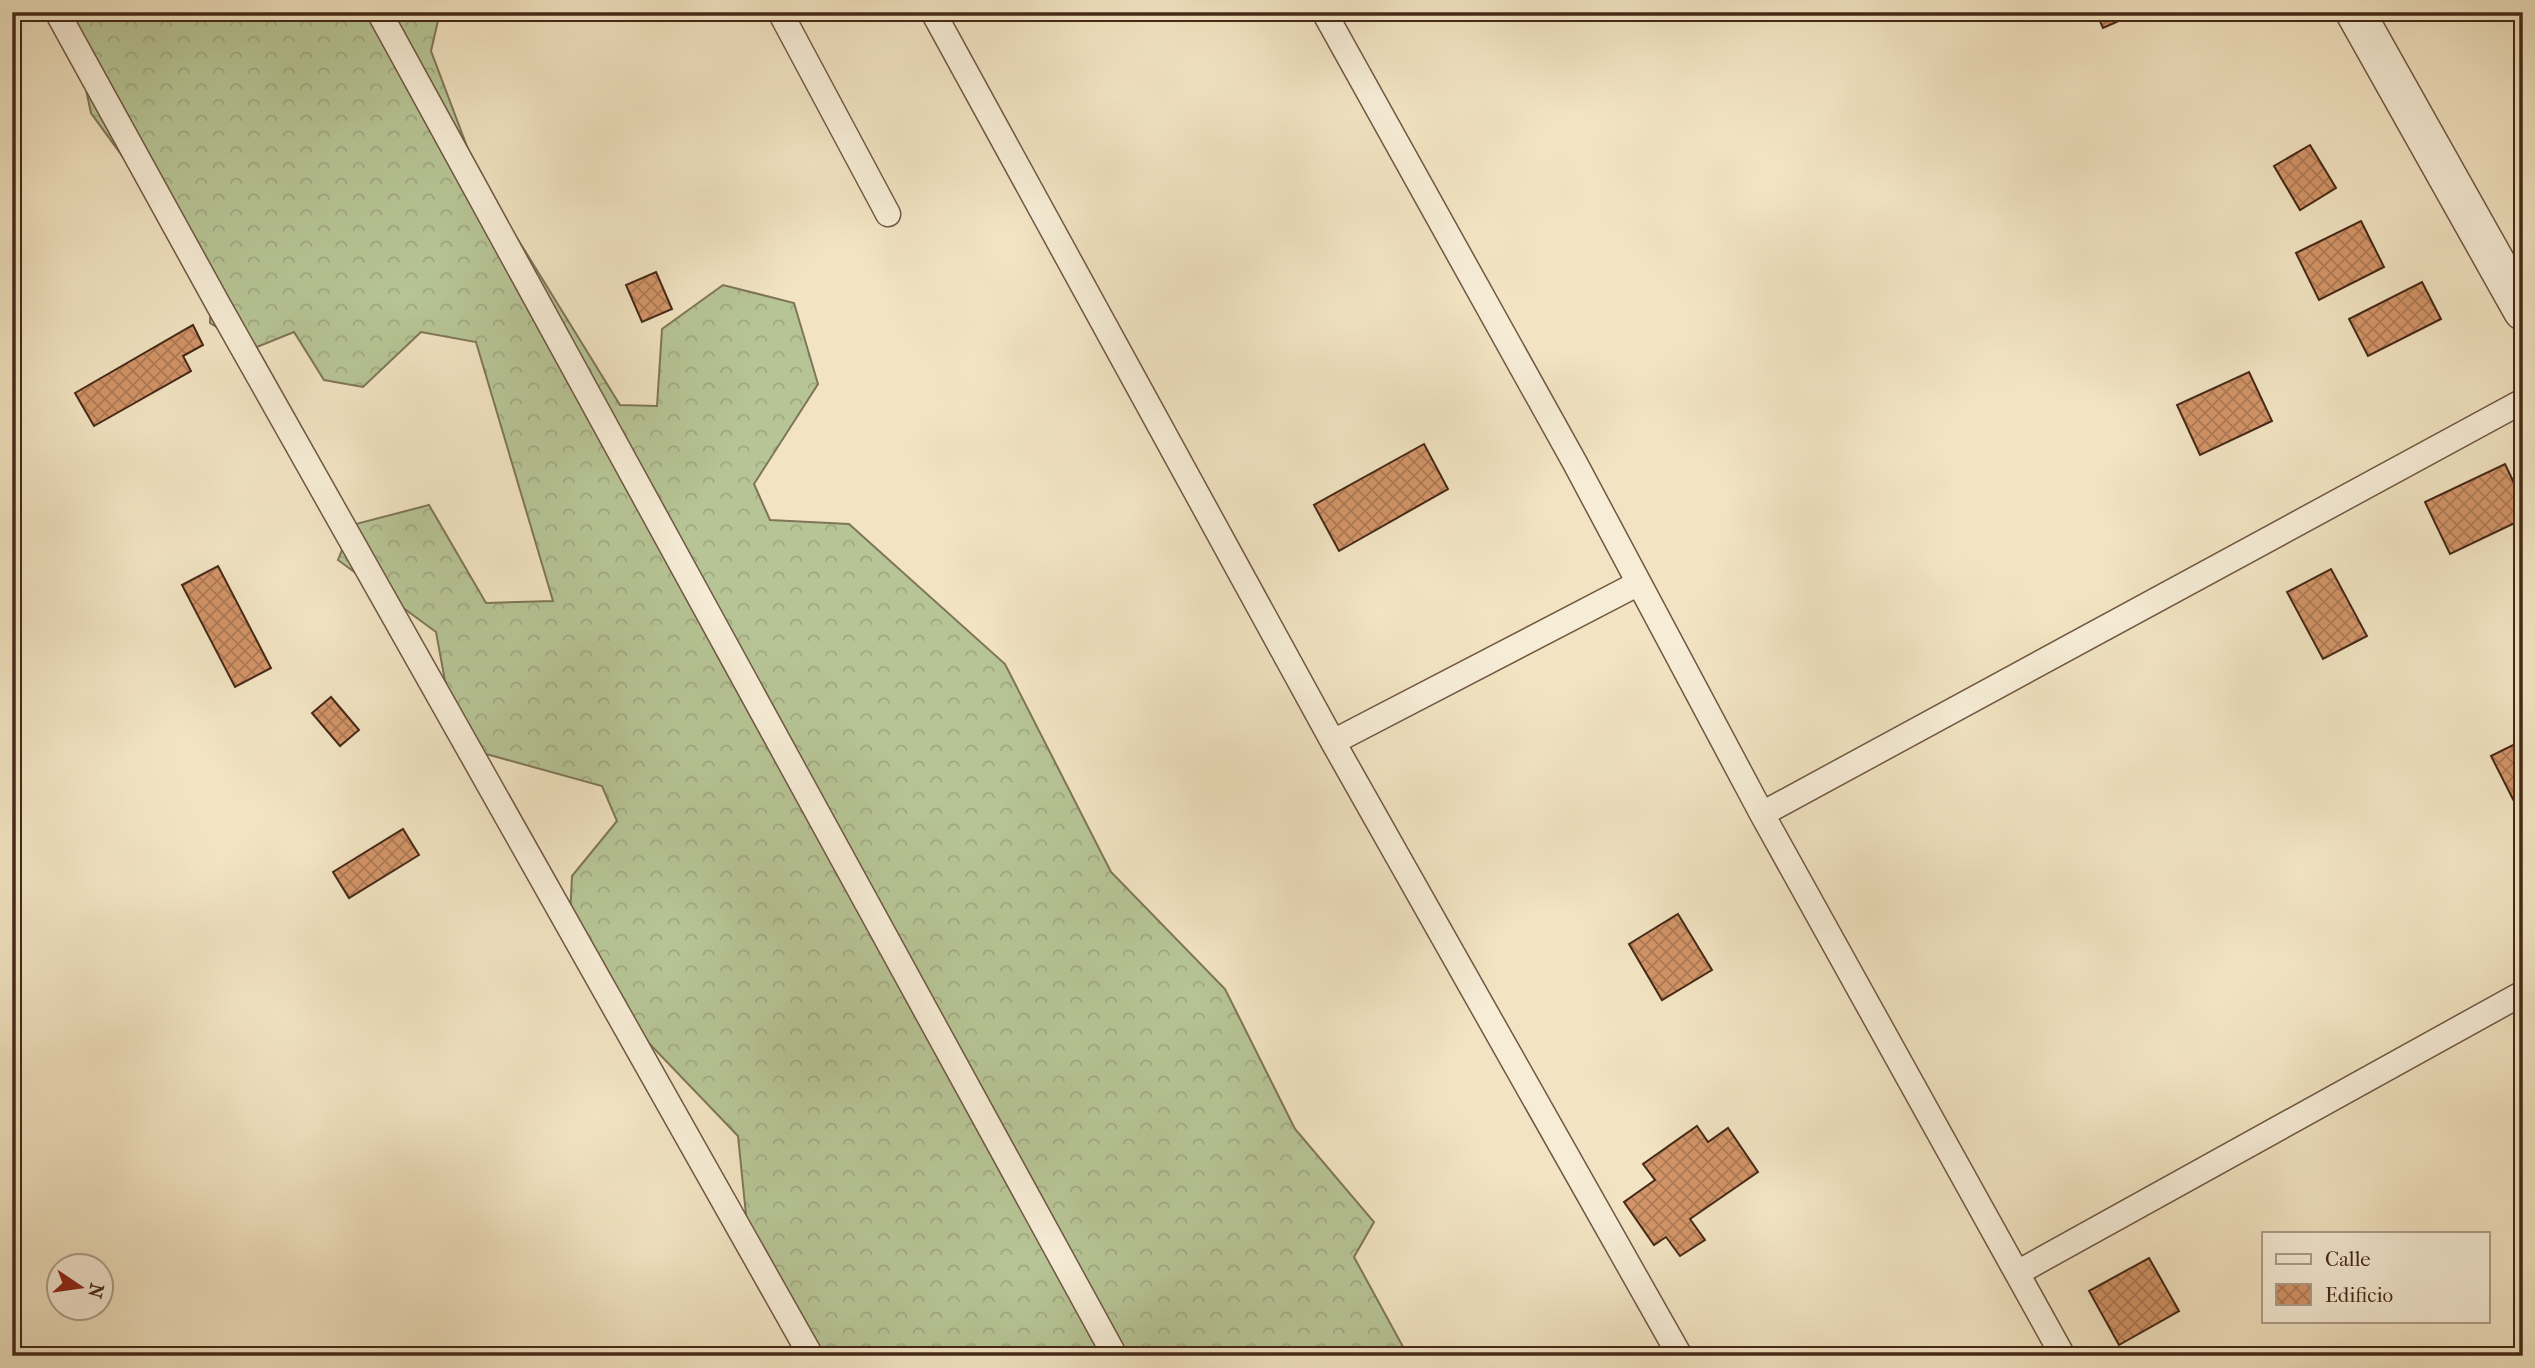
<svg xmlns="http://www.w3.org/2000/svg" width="2535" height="1368" font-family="'IM FELL French Canon',serif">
	<defs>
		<pattern id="forest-crowns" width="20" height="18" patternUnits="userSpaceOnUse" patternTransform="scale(1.75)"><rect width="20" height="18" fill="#b7c596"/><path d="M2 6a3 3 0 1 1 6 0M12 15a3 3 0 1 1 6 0" fill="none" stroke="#9fa981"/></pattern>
		<pattern id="building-cross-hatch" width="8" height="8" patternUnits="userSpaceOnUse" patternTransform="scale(1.75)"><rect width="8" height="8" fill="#d39568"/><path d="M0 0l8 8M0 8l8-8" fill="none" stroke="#ad7a55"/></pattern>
	</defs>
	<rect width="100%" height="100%" fill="#f2e4c2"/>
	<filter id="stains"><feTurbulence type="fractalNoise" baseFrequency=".00286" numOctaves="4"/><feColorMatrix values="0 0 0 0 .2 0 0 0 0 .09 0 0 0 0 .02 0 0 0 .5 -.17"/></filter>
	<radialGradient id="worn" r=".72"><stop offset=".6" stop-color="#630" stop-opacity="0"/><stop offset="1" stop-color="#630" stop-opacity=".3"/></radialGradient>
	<path fill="url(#forest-crowns)" stroke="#7e7657" stroke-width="2" d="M35,12H440L431,51L477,173L620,405L657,406L662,329L723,285L794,303L818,384L754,484L770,520L849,524L1005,664L1111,872L1225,989L1295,1129L1374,1222L1354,1257L1408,1356H838L811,1347L751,1264L738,1136L597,989L570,916L572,876L617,821L602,786L457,746L436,632L338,560L352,525L429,505L486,603L553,601L476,342L421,332L363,387L324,380L294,332L252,349L210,323L211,278L91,113L75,38Z"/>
	<path fill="url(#building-cross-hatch)" stroke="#452818" stroke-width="2" d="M2096,12H2139L2103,28Z
		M2310,145L2336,188L2300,210L2274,166Z
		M2361,221L2384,267L2319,300L2296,253Z
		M656,272L672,309L642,322L626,285Z
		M2422,282L2441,319L2368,356L2349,319Z
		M193,325L203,345L183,356L191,371L94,426L75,393Z
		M2249,372L2272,421L2200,455L2177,405Z
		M1424,444L1448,489L1339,551L1314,505Z
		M2505,464L2523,502V519L2450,554L2425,502Z
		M218,566L271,668L235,687L182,585Z
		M2331,569L2367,636L2323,659L2287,592Z
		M331,697L359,730L340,746L312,713Z
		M2523,740V814L2521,815L2491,756Z
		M403,829L419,855L349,898L333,872Z
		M1678,914L1712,970L1662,1000L1629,944Z
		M1697,1126L1708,1142L1728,1128L1758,1172L1690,1219L1705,1240L1680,1256L1666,1237L1654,1245L1624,1202L1655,1180L1643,1164Z
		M2149,1258L2179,1311L2119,1345L2089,1291Z"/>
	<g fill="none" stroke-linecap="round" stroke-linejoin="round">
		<defs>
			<path id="service" d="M57,12L219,306L811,1356
				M379,12L1115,1356
				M780,12L888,214
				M933,12L1333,742L1680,1356
				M1324,12L1575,463L1762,814L2063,1356
				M1333,742L1639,583
				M1762,814L2523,401
				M2017,1273L2523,993"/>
			<path id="minor" d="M2355,12L2523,311"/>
		</defs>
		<use href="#service" stroke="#705742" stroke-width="27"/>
		<use href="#minor" stroke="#705742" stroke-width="41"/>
		<use href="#service" stroke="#f7edd7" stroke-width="24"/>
		<use href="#minor" stroke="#f7edd7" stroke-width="38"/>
	</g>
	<rect width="2535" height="1368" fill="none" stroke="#f2e4c2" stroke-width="42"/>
	<rect x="14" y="14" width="2507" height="1340" fill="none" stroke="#452818" stroke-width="3.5"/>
	<rect x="21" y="21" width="2493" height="1326" fill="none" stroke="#452818" stroke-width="2"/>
	<rect x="2262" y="1232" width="228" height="91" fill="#f7edd7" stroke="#b09e8b" stroke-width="2"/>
	<rect x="2276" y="1254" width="35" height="10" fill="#f7edd7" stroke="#b09e8b" stroke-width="2"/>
	<text x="2325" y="1266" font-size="21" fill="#452818">Calle</text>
	<rect x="2276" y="1284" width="35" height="21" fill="url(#building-cross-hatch)" stroke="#b09e8b" stroke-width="2"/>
	<text x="2325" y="1302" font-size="21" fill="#452818">Edificio</text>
	<g transform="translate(80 1287) rotate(103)"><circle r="33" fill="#f7edd7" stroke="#b09e8b" stroke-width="2"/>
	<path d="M0-5L12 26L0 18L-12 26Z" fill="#8f2418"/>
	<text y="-10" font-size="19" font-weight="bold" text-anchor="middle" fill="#452818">N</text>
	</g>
	<rect width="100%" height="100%" filter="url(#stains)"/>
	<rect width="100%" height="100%" fill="url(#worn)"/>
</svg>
